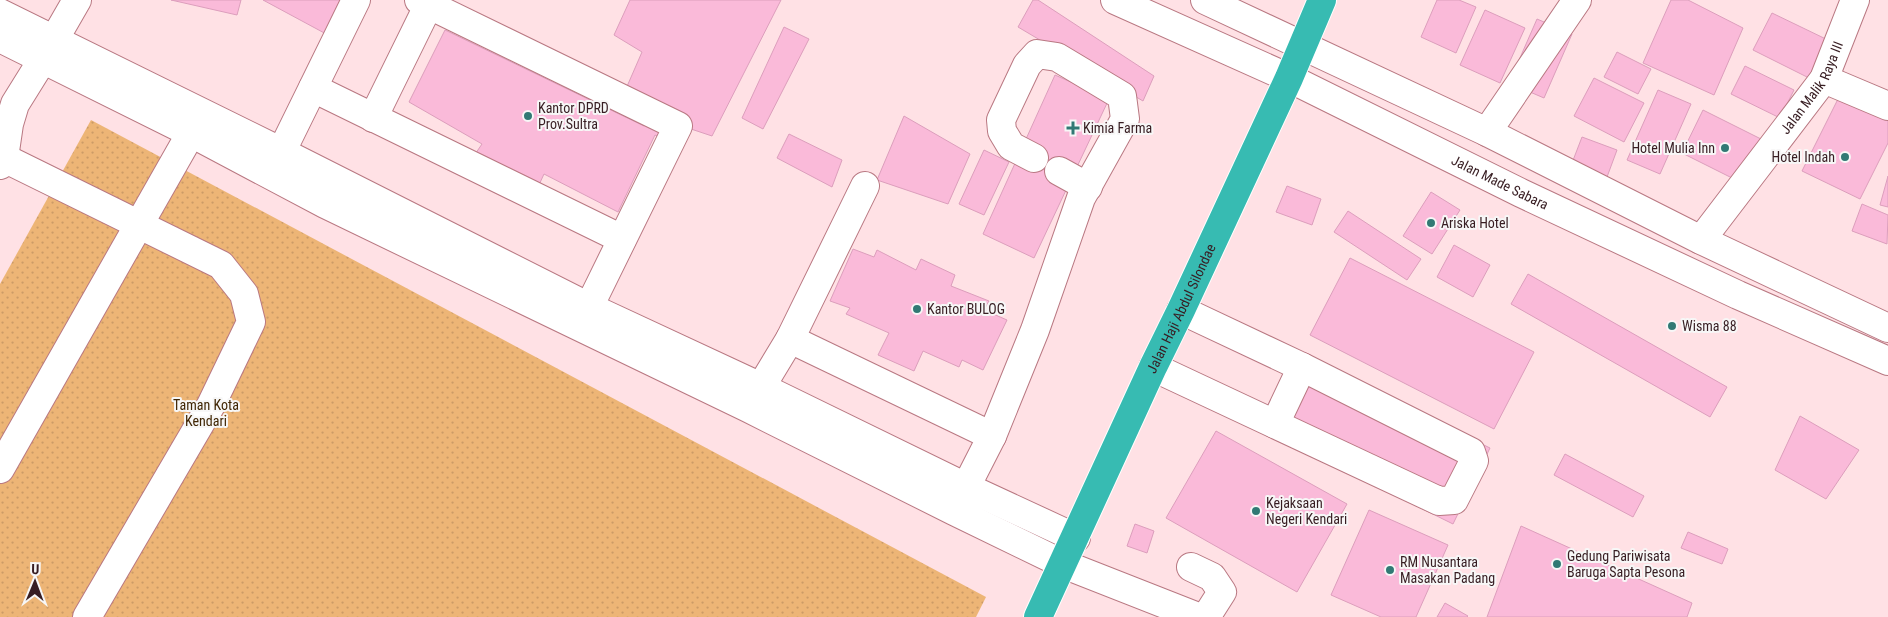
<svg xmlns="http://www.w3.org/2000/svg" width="1888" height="617" font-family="'Roboto Condensed',sans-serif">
	<defs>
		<pattern id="grass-dots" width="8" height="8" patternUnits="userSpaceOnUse" patternTransform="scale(1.25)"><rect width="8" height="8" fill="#edb576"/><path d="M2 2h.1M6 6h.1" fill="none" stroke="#cc9b66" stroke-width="1.8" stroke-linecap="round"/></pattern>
	</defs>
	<rect width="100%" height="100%" fill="#ffe1e5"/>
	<path fill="url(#grass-dots)" d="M91,120L986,597L976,617H0V284Z"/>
	<path fill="#fabad9" stroke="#dc9ebc" d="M171,0H241L237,15Z
		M263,0H346L328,35Z
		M630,0H781L712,136L679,125L673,143L655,135L618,212L544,174L532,200L467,166L482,144L409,102L445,30L644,126L656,106L625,91L642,52L614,35Z
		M1033,0H1038L1154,76L1143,101L1018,27Z
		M1437,0H1459L1476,7L1456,53L1421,37Z
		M1671,0H1688L1743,28L1714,95L1643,63Z
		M1485,10L1525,28L1500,83L1460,65Z
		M1772,13L1830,41L1811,79L1753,50Z
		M1537,19L1572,34L1544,98L1509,83Z
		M784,27L809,39L763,129L742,118Z
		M1617,52L1651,69L1638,94L1604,77Z
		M1745,66L1794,90L1780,118L1731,94Z
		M1055,75L1109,99L1034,258L983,234Z
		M1594,78L1644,103L1624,142L1574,116Z
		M1658,90L1691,104L1660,174L1627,160Z
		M1840,95L1888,119V143L1860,199L1802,171Z
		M1703,110L1769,143L1748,186L1682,153Z
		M904,116L970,154L948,204L877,180Z
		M789,134L842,160L832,187L777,158Z
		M1582,137L1617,150L1607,177L1572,163Z
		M984,150L1009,162L984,215L959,204Z
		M1888,176V207L1880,205Z
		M1287,186L1321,199L1312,225L1276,212Z
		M1431,192L1460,210L1432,254L1403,236Z
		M1862,204L1888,215L1887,244L1852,231Z
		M1348,211L1421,259L1407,280L1334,232Z
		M1454,245L1490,265L1473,297L1437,277Z
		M853,249L874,257L877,250L916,270L921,259L955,275L951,286L989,301L984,310L1007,320L983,370L962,360L959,367L923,351L914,371L878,355L889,333L846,314L850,308L830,301Z
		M1350,258L1534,352L1494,429L1310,335Z
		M1528,274L1727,387L1710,417L1511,304Z
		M1316,363L1490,448L1453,524L1279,438Z
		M1800,416L1859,450L1826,499L1775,470Z
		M1216,431L1347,504L1297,592L1166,518Z
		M1565,454L1644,496L1633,517L1554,475Z
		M1369,510L1448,545L1416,617H1381L1331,595Z
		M1135,524L1154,531L1147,553L1127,546Z
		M1521,526L1692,603L1687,617H1487Z
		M1688,532L1728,549L1722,564L1681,548Z
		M1445,603L1468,616L1467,617H1437Z"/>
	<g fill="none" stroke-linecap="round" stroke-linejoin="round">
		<defs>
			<g id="minor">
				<path d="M419,0L678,126L589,307"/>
				<path id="s1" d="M1115,0L1289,78L1521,193L1738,295L1888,361"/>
				<path d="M1205,0L1487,132L1701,240L1888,328"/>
				<path d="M0,13L282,152L589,307L761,387L966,487L1076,538"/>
				<path d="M0,38L191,133L325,204L748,408L954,511L1063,564L1198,617"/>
				<path d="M1824,79L1888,106"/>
				<path d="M313,88L622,239"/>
				<path d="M373,118L431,0"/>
				<path d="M1487,132L1577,0"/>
				<path d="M4,158L221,265L244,294L251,322L211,405L87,617"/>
				<path d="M0,165L4,158L9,124L15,104L43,59L77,0"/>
				<path d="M273,169L356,0"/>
				<path d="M1059,171L1088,187"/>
				<path id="s2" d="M1701,240L1824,79L1855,0"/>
				<path d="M790,339L992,436"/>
				<path d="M1153,367L1439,501L1454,500L1474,461L1471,452L1302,367L1181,310"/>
				<path d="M761,387L790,339L865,186"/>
				<path d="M1275,424L1302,367"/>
				<path d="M0,469L191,133"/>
				<path d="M966,487L992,436L1035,330L1081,198L1125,119L1122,96L1057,57L1037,54L1027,65L1001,120L1002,131L1011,146L1034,158"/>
				<path d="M1191,567L1212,577L1222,592L1206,617"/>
			</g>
			<g id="highway">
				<path id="s3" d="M1038,617L1153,367L1181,310L1289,78L1322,0"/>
			</g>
		</defs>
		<use href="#minor" stroke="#b97882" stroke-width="30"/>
		<use href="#highway" stroke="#fff" stroke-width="30"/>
		<use href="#minor" stroke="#fff" stroke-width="28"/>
		<use href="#highway" stroke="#37bbb2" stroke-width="28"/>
	</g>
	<g fill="#317974" stroke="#f7f7f7" stroke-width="2">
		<circle cx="528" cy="116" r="5"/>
		<path d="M1070.5 120.5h5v5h5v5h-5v5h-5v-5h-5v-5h5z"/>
		<circle cx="1725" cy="148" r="5"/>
		<circle cx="1845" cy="157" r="5"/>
		<circle cx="1431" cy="223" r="5"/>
		<circle cx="917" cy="309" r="5"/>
		<circle cx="1672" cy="326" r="5"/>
		<circle cx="1256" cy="511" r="5"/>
		<circle cx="1557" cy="564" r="5"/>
		<circle cx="1390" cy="570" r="5"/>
	</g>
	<g text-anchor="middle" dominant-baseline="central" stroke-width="4" stroke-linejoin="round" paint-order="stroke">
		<g font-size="14" fill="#371d22" stroke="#f7f7f7">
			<text stroke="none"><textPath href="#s2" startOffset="189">Jalan Malik Raya III</textPath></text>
			<text stroke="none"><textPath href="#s1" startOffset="426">Jalan Made Sabara</textPath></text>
			<text stroke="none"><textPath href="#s3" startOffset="340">Jalan Haji Abdul Silondae</textPath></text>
		</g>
		<g font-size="14" fill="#371d22" stroke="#f7f7f7" text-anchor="start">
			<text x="538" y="108">Kantor DPRD<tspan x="538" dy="16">Prov.Sultra</tspan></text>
			<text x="1083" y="128">Kimia Farma</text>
			<text x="1715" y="148" text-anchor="end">Hotel Mulia Inn</text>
			<text x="1835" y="157" text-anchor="end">Hotel Indah</text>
			<text x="1441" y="223">Ariska Hotel</text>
			<text x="927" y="309">Kantor BULOG</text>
			<text x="1682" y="326">Wisma 88</text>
			<text x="1266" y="503">Kejaksaan<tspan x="1266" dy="16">Negeri Kendari</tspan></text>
			<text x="1567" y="556">Gedung Pariwisata<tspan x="1567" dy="16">Baruga Sapta Pesona</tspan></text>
			<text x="1400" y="562">RM Nusantara<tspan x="1400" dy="16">Masakan Padang</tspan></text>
		</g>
		<g font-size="14" fill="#402604" stroke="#f7f7f7">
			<text x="206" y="405">Taman Kota<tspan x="206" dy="16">Kendari</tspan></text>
		</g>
	</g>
	<g transform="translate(35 582) rotate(1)" stroke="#f7f7f7" stroke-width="4" paint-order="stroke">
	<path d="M0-4L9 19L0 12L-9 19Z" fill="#371d22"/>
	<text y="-8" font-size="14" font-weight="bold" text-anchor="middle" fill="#371d22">U</text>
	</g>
</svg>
